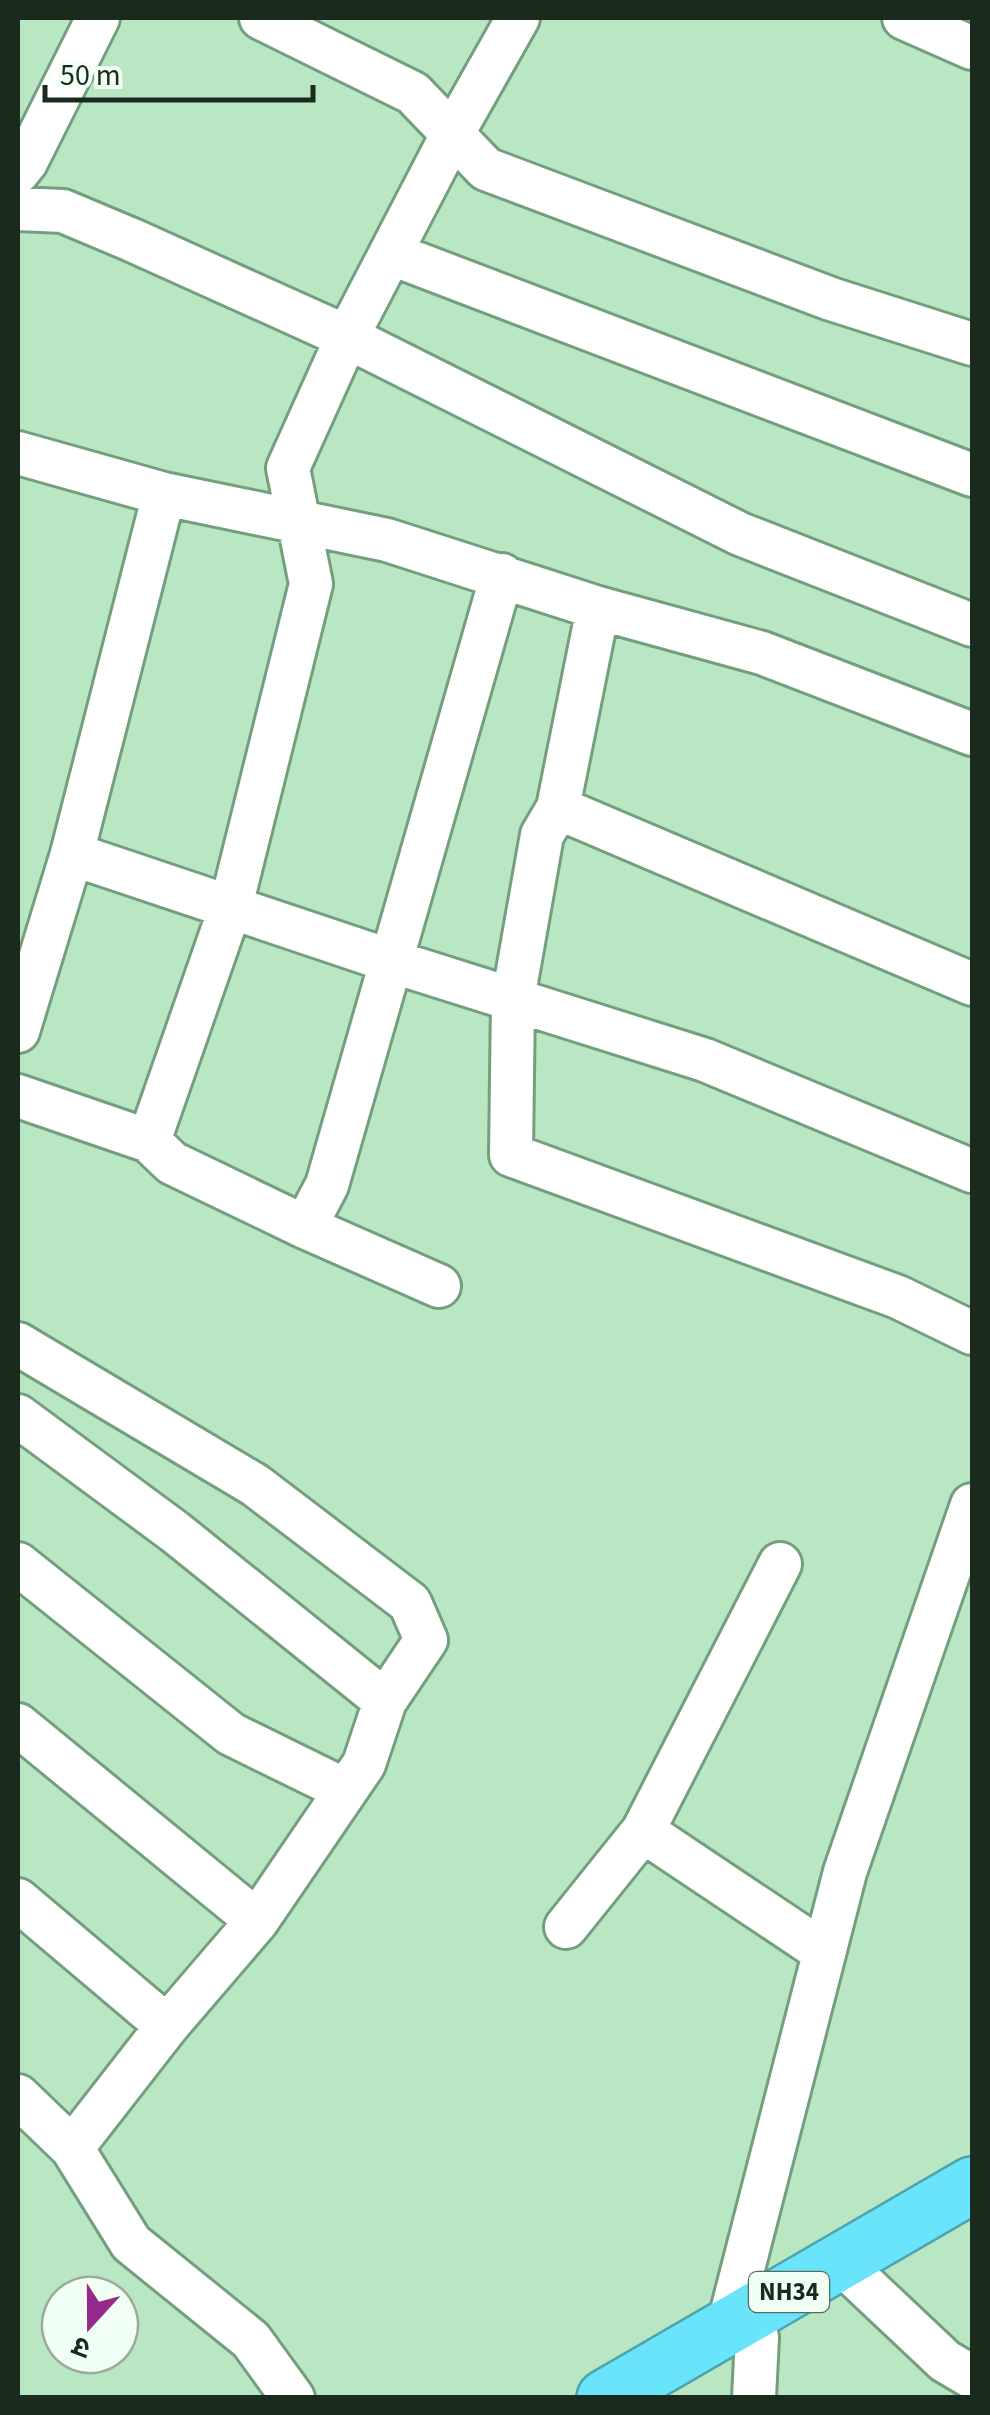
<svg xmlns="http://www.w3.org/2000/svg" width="990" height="2415" font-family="'Source Sans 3','Noto Sans Devanagari',sans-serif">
	<rect width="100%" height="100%" fill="#b9e7c3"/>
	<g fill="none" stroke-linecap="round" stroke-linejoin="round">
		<defs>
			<path id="street" d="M261,18L413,93L486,169L831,299L972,344
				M904,18L972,48
				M18,172L26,162L98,18
				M18,209L63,211L132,240L347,337L740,534L972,625
				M392,254L972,475
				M18,453L164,494L387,540L598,608L762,653L972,734
				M598,608L558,808L542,835L513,999L511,1155L898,1297L972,1333
				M558,808L972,984
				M72,854L391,961L705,1060L972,1171
				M18,1031L72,854L164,494
				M18,1096L149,1141L172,1163L305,1227L439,1286
				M149,1141L231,906L311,584L288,468L347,337L453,133L518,18
				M305,1227L327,1185L502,575
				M18,1344L255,1485L410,1603L426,1640L385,1701L364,1764L257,1921L167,2026L72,2148
				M18,1416L175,1532L385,1701
				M18,1564L231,1734L345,1790
				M18,1725L257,1921
				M643,1831L824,1952
				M18,1900L167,2026
				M566,1927L643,1831L780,1564
				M18,2096L72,2148L131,2243L251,2340L293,2398
				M840,2262L945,2361L972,2377
				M747,2316L757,2337L754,2398
				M728,2327L845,1872L972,1505"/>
			<path id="highway" d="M605,2398L972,2185"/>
		</defs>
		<use href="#street" stroke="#749f7e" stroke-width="48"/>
		<use href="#highway" stroke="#4ea3ae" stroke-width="60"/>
		<use href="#street" stroke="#fff" stroke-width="42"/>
		<use href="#highway" stroke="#6ae4fb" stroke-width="55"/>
	</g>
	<g text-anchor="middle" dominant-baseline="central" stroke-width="10" stroke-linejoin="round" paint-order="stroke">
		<rect fill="#f1fef3" stroke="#5a6a5e" stroke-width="2.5" x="749" y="2272" width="80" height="40" rx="8"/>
		<g font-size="25" font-weight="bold" fill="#1a2b1e">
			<text x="789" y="2292">NH34</text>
		</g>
	</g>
	<rect width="990" height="2415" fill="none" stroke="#1a2b1e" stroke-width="40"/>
	<g transform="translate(90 2325) rotate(201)"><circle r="48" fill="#f1fef3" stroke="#9baa9e" stroke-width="2.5"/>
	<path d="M0-8L18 38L0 25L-18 38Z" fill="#952a8c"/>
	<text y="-15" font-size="28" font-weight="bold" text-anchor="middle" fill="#1a2b1e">उ</text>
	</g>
	<path d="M45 85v15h268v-15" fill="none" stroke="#1a2b1e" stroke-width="5"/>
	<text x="60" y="85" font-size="30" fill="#1a2b1e" stroke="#f1fef3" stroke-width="8" paint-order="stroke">50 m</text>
</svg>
